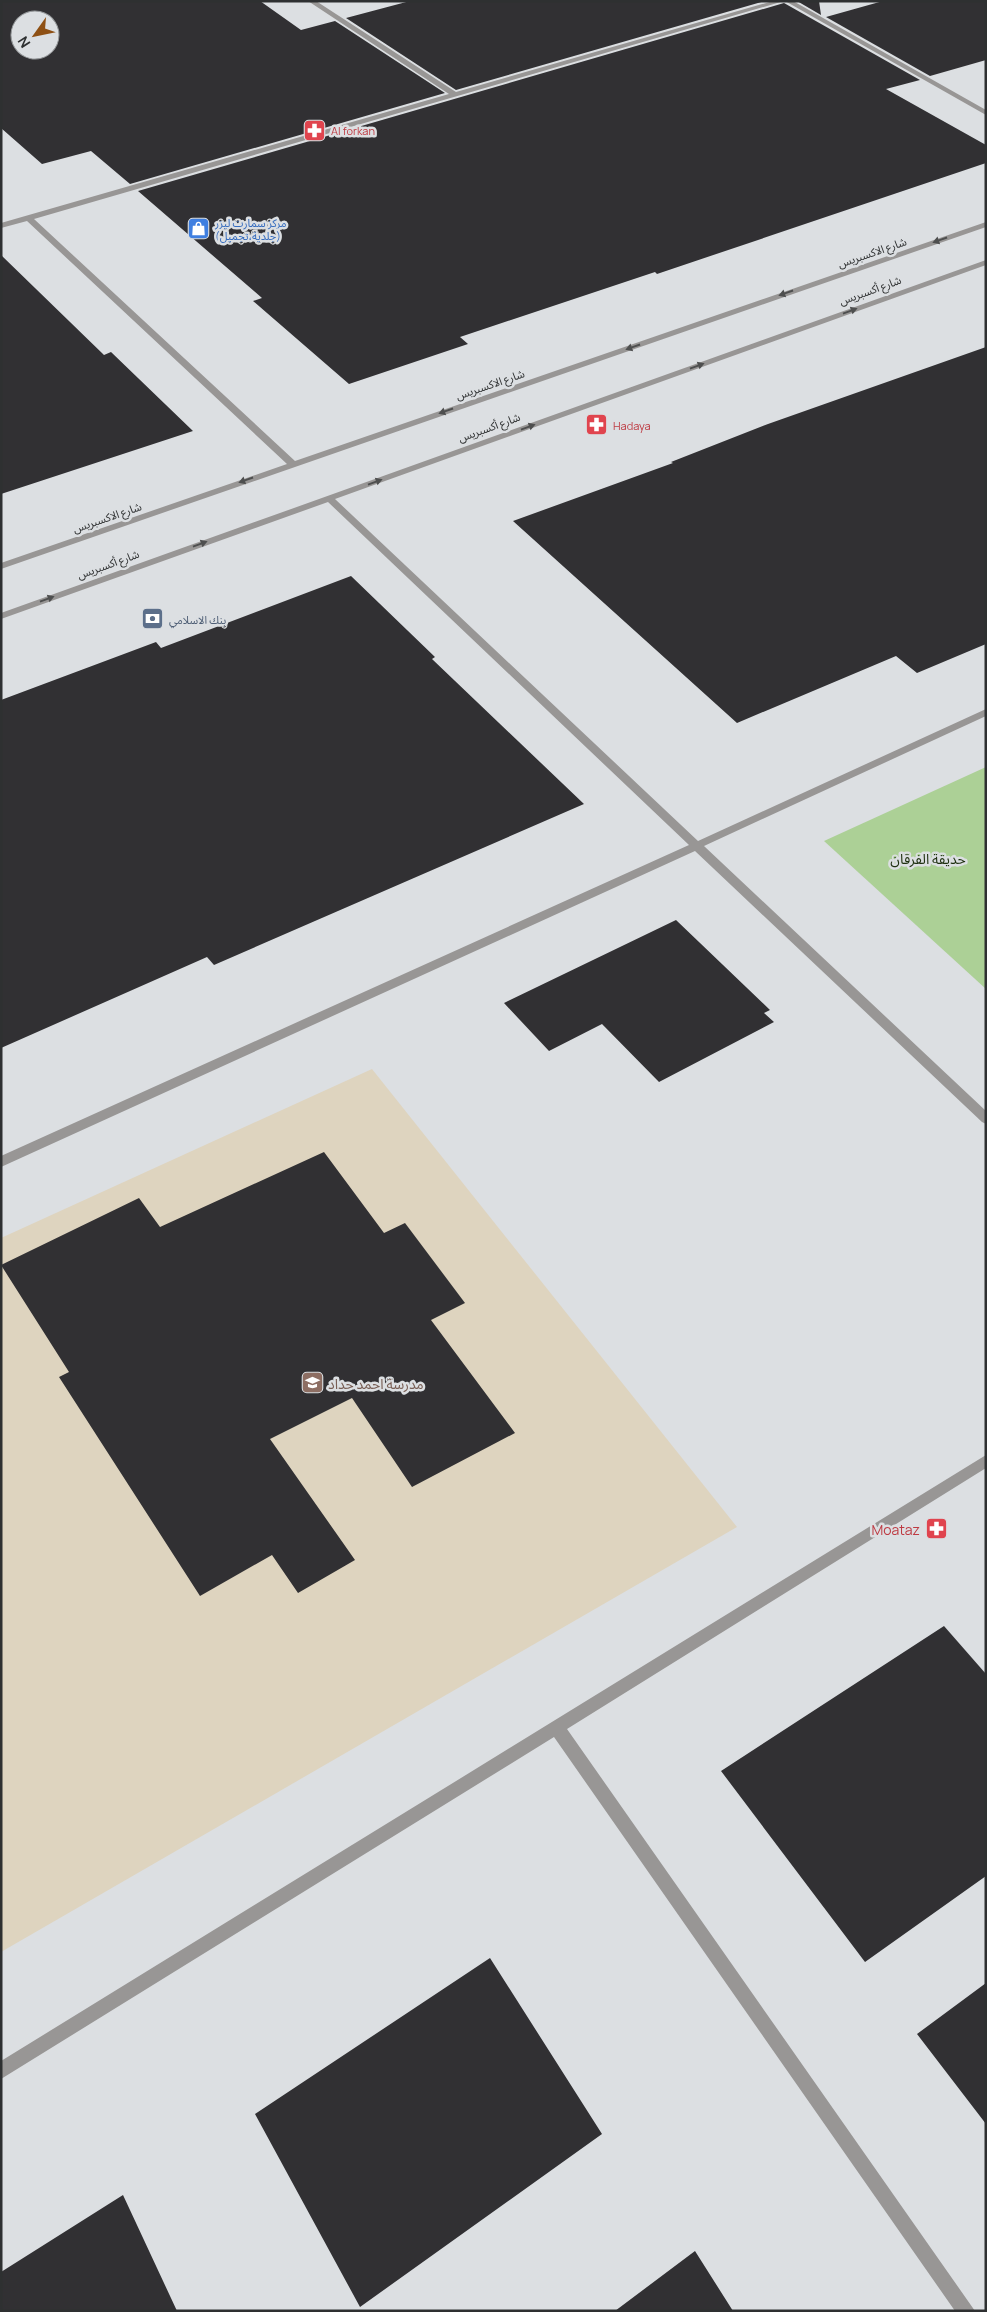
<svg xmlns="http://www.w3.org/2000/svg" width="987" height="2312" font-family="Manrope,'Noto Sans Arabic',sans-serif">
	<rect width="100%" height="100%" fill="#dcdfe2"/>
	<path fill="#ded4bf" d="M372,1069L737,1527L1,1952V1238Z"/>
	<path fill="#acd096" d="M986,767V989L824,841Z"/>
	<path fill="#313033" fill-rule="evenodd" d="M1,1H260L301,30L335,21L445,93L130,184L91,151L42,164L1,128ZM20,20H50V50H20Z
		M410,1H765L456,90L346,18Z
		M797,1H819L821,15Z
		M883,1H986V60L930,76L826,17Z
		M784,3L920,80L886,89L986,145V163L657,274L655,272L460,337L468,344L349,384L253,301L262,298L138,191Z
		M1,255L104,355L111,352L193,431L1,494Z
		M986,347V644L917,673L896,656L737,723L513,521L673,463L671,462L768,424Z
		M351,576L435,657L432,659L584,804L214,965L207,957L1,1048V700L156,642L161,648Z
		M676,920L770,1010L764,1013L774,1022L659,1082L602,1024L549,1051L504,1003Z
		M324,1152L384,1233L405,1223L465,1303L431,1320L515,1433L412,1487L352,1398L270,1439L355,1560L298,1593L272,1555L200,1596L59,1377L69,1372L1,1265L139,1198L160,1227Z
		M944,1626L986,1674V1876L865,1962L721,1771Z
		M490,1958L602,2134L360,2307L255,2114Z
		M986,1983V2124L917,2034Z
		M123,2195L177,2311H1V2272Z
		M695,2251L733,2311H615Z"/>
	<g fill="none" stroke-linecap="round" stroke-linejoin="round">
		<path fill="#989695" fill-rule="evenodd" d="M308,1H316L456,92L773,1H784L34,219L295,461L986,222V227L1,569V563L287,464L27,221L1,228V223L449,94Z
			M785,1H793L986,110V115Z
			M986,260V265L335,499L698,841L986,709V716L704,846L986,1111V1124L982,1122L695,851L1,1167V1156L689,845L328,502L1,619V613Z
			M986,1455V1468L567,1729L975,2311H955L554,1737L1,2079V2061Z"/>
	</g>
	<defs><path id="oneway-solid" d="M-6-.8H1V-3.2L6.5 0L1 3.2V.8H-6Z" transform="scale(1.25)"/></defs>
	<g fill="#4e4f4f">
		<use href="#oneway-solid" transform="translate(940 240) rotate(161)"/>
		<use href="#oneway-solid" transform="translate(786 293) rotate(161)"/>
		<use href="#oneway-solid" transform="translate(850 311) rotate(-20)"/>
		<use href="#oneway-solid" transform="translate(633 347) rotate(161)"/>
		<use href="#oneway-solid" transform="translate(697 366) rotate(-20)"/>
		<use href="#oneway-solid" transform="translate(446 411) rotate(161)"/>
		<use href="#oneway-solid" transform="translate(528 427) rotate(-20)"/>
		<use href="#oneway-solid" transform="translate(246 480) rotate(161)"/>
		<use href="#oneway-solid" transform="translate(375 482) rotate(-20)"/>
		<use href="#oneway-solid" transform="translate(200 544) rotate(-20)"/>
		<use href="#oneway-solid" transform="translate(47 599) rotate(-20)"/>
	</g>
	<defs>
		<symbol id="pharmacy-square" viewBox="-11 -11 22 22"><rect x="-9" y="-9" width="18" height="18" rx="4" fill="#e0444e" stroke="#dcdfe2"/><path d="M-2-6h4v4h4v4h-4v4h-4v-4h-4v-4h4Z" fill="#fff"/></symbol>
		<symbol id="shop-square" viewBox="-11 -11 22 22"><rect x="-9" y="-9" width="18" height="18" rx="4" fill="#3f7fe0" stroke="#dcdfe2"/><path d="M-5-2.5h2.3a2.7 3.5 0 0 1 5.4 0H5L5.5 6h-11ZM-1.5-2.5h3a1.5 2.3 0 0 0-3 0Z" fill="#fff"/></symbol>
		<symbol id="bank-square" viewBox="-11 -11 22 22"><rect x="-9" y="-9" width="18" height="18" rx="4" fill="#5c6f8a" stroke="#dcdfe2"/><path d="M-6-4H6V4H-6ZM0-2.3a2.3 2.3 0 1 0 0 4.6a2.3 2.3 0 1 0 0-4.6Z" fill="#fff"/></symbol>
		<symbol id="school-square" viewBox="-11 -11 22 22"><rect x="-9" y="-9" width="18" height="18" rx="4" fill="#8d6e63" stroke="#dcdfe2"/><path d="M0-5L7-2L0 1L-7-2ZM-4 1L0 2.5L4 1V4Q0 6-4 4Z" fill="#fff"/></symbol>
	</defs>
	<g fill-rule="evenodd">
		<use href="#pharmacy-square" x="302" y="118" width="25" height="25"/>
		<use href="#shop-square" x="186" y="216" width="25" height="25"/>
		<use href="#pharmacy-square" x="584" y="412" width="25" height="25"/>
		<use href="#bank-square" x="140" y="606" width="25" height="25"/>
		<use href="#school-square" x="300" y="1370" width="25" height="25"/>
		<use href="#pharmacy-square" x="924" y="1516" width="25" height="25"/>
	</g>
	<g text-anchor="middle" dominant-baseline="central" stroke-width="5" stroke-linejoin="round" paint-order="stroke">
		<g font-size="11" fill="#be3a42" stroke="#dcdfe2" text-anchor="start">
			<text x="331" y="130">Al forkan</text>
			<text x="613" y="425">Hadaya</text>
		</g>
		<g font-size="11" fill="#366cbe" stroke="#dcdfe2" text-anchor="start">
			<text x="215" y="222">مركز سمارت ليزر<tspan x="215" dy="13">(جلدية،تجميل)</tspan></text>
		</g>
		<g font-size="11" fill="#2e3031" stroke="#dcdfe2">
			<text transform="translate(872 252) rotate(-19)">شارع الاكسبريس</text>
			<text transform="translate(870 290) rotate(-20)">شارع أكسبريس</text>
			<text transform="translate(490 384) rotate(-19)">شارع الاكسبريس</text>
			<text transform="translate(489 427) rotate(-20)">شارع أكسبريس</text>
			<text transform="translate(107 517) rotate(-19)">شارع الاكسبريس</text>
			<text transform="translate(108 564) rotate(-20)">شارع أكسبريس</text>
		</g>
		<g font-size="11" fill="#4e5e75" stroke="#dcdfe2" text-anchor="start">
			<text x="169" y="619">بنك الاسلامي</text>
		</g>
		<g font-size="14" fill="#1f3111" stroke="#dcdfe2">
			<text x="928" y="858">حديقة الفرقان</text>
		</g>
		<g font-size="14" fill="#785e54" stroke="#dcdfe2" text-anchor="start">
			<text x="328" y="1383">مدرسة احمد حداد</text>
		</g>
		<g font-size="14" fill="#be3a42" stroke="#dcdfe2" text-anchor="end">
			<text x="920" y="1529">Moataz</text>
		</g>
	</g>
	<rect width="987" height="2312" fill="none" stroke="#2e3031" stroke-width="5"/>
	<g transform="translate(35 35) rotate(237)"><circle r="24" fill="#dcdfe2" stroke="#96999b"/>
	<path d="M0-4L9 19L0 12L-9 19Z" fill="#8e5014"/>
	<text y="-8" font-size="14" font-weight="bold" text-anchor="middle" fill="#2e3031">N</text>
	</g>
</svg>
